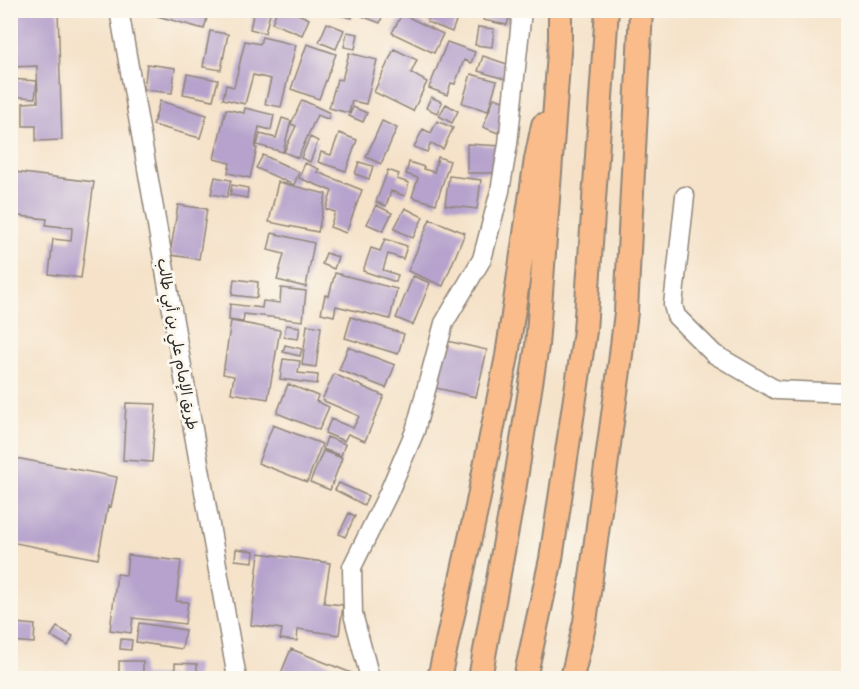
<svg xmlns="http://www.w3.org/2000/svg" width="859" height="689" font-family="Delius,'Playpen Sans Arabic',sans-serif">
	<rect width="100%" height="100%" fill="#fbf7ec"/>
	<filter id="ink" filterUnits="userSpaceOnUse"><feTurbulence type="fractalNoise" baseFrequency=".0167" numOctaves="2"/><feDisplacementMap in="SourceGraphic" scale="12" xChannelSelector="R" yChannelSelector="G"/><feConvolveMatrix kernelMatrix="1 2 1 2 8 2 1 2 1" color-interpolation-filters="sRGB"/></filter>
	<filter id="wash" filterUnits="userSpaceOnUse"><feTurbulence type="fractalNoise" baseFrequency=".008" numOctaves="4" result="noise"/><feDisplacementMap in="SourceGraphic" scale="24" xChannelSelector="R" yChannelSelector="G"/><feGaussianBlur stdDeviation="1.35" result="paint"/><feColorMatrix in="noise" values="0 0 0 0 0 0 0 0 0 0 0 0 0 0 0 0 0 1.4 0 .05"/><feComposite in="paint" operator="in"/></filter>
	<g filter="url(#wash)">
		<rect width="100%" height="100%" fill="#f5e2c9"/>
		<g id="blocks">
			<path fill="#b6a2cc" d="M10,10H58L62,140L36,141V126H23V103L38,102L37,66L10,67Z
				M136,10H209L204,29Z
				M254,10H271L265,33L250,29Z
				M277,10H289L309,19L302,35L272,23Z
				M337,10H354L352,18L336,14Z
				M364,10H384L380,23L362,16Z
				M431,10H460L452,32L427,22Z
				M485,10H511L507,25L483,20Z
				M402,14L443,34L434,53L392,33Z
				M327,23L344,30L336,49L319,42Z
				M478,27L494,29L492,47L475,45Z
				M210,31L228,34L221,70L203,67Z
				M347,32L358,34L355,49L344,47Z
				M262,37L296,45L281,107L265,104L271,79L253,75L245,104L223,99L226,85L234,87L245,41L260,44Z
				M447,42L475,52L471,63L464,60L455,84L451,83L447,95L429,88Z
				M307,44L336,54L319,99L291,89Z
				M394,49L417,60L411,73L427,82L413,111L374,92Z
				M349,53L377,60L366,104L352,101L349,113L329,108L337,79L342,80Z
				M483,56L513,66L508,80L478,71Z
				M147,64L175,68L172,93L144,90Z
				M187,74L218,80L213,100L183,94Z
				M471,74L497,81L488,111L462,103Z
				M10,79L37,81L35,98L10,96Z
				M431,97L442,102L437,113L426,108Z
				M494,98L509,103L498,133L483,127Z
				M302,100L330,113L328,119L317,115L298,158L284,152L296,126L291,124Z
				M160,101L207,115L200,138L153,125Z
				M446,104L458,111L452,123L439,116Z
				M353,107L367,113L363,122L349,116Z
				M245,108L274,115L271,130L259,127L255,148H257L250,178L228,173L230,163L214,159L226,109L244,113Z
				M282,118L291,121L283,152L257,145L260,134L276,138Z
				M382,121L397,128L381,164L366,157Z
				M437,121L453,128L443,149L431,143L427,152L414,147L423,129L431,133Z
				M339,133L357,140L346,171L318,162L321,152L331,155Z
				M310,137L318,141L310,162L301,158Z
				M467,144L502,146L500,173H467Z
				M263,155L299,172L294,185L256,168Z
				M438,157L450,161L436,204L412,197L418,178L406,174L409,162L424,167L423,169L434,172Z
				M359,162L373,166L369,179L355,174Z
				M305,163L319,169L317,172L362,190L346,233L330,227L335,212L326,209L332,191L299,178Z
				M388,170L399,174L397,179L409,183L405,196L391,191L386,206L376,202Z
				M14,172L94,182L81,278L49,274L53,239L71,241L72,228L46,225L47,219L10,215V199Z
				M449,176L481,180L477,209L445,205Z
				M215,177L231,180L227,197L211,194Z
				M278,182L326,194L318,232L269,222Z
				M232,185L248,188L247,198L230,195Z
				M178,205L207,209L199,259L170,255Z
				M376,205L392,213L383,231L367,224Z
				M405,208L423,217L413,238L394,229Z
				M430,219L465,233L443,286L408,271Z
				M272,233L314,243L306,287L277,280L284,254L268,250Z
				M385,239L407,246L403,259L388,254L383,270L398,275L396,282L363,271L371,248L380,251Z
				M326,253L338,257L334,269L322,264Z
				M335,273L397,289L390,319L336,306L334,316L321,313L325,295L329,296Z
				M413,276L430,283L413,325L396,318Z
				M234,279L258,282L257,298L232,295Z
				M281,288L306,291L303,321L244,314L243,322L229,320L230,304L262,308L263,301L280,303Z
				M351,317L404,334L398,354L345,338Z
				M231,321L280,330L268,399L231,393L234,376L223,374Z
				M286,325L300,327L298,339L284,337Z
				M307,325L321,327L316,367L302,365Z
				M447,341L487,350L476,397L436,388Z
				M285,345L302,349L300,356L283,352Z
				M348,347L395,365L386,388L339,370Z
				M283,359L300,361L298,373L318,375L317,384L280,379Z
				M334,374L384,396L365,441L348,434L344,441L325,433L331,419L353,428L359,416L322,400Z
				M288,384L318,396L316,401L329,407L319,430L277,413Z
				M126,403L156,404L152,462L123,460Z
				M273,425L322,444L307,482L258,463Z
				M327,437L345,444L341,456L323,449Z
				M323,451L342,458L330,490L310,482Z
				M10,457L117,477L111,507L108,506L98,559L10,542Z
				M339,483L368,496L364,505L335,490Z
				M349,513L355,516L345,537L339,534Z
				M236,549L254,551L253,562L235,560Z
				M259,553L330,563L324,603L343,605L339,635L298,629L297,641L280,639L282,629L251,625Z
				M128,555L181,561L176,601L188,602L185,624L133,618L131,633L110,630L117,574L126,575Z
				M15,623L35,625L34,643L12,641Z
				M139,623L185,630L182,649L136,642Z
				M57,627L73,636L68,646L51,636Z
				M121,639L132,640L131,650L120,649Z
				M291,649L359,676L358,678H279Z
				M119,661H143V675L175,676V663L197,664V678H119Z"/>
		</g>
	</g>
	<g filter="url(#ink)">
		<use href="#blocks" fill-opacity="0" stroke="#90867a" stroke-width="1.5"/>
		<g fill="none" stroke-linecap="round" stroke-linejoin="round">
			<defs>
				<path id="minor" d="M119,10L237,678
					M685,196L673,305L676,316L714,354L776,390L848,393
					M370,678L353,614L352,567L388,494L415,431L444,323L482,259L500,191L508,144L522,10"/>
				<path id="major" d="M439,678L477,507L507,356L536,159L543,125
					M480,678L513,497L537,346L560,39V10
					M525,678L551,559L585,331L607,10
					M572,678L585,622L620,363L626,312L641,10"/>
			</defs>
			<use href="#minor" stroke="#90867a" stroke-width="21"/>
			<use href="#major" stroke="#90867a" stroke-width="26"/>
			<use href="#minor" stroke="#fff" stroke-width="18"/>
			<use href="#major" stroke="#f9bc8a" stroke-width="22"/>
		</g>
	</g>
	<g text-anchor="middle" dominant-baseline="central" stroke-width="6" stroke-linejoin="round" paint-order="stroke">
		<g font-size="15" fill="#2b2b2b" stroke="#fbf7ec">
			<text transform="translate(178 344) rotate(80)">طريق الإمام علي بن أبي طالب</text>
		</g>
	</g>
	<rect width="859" height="689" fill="none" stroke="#fbf7ec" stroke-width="36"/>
</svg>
